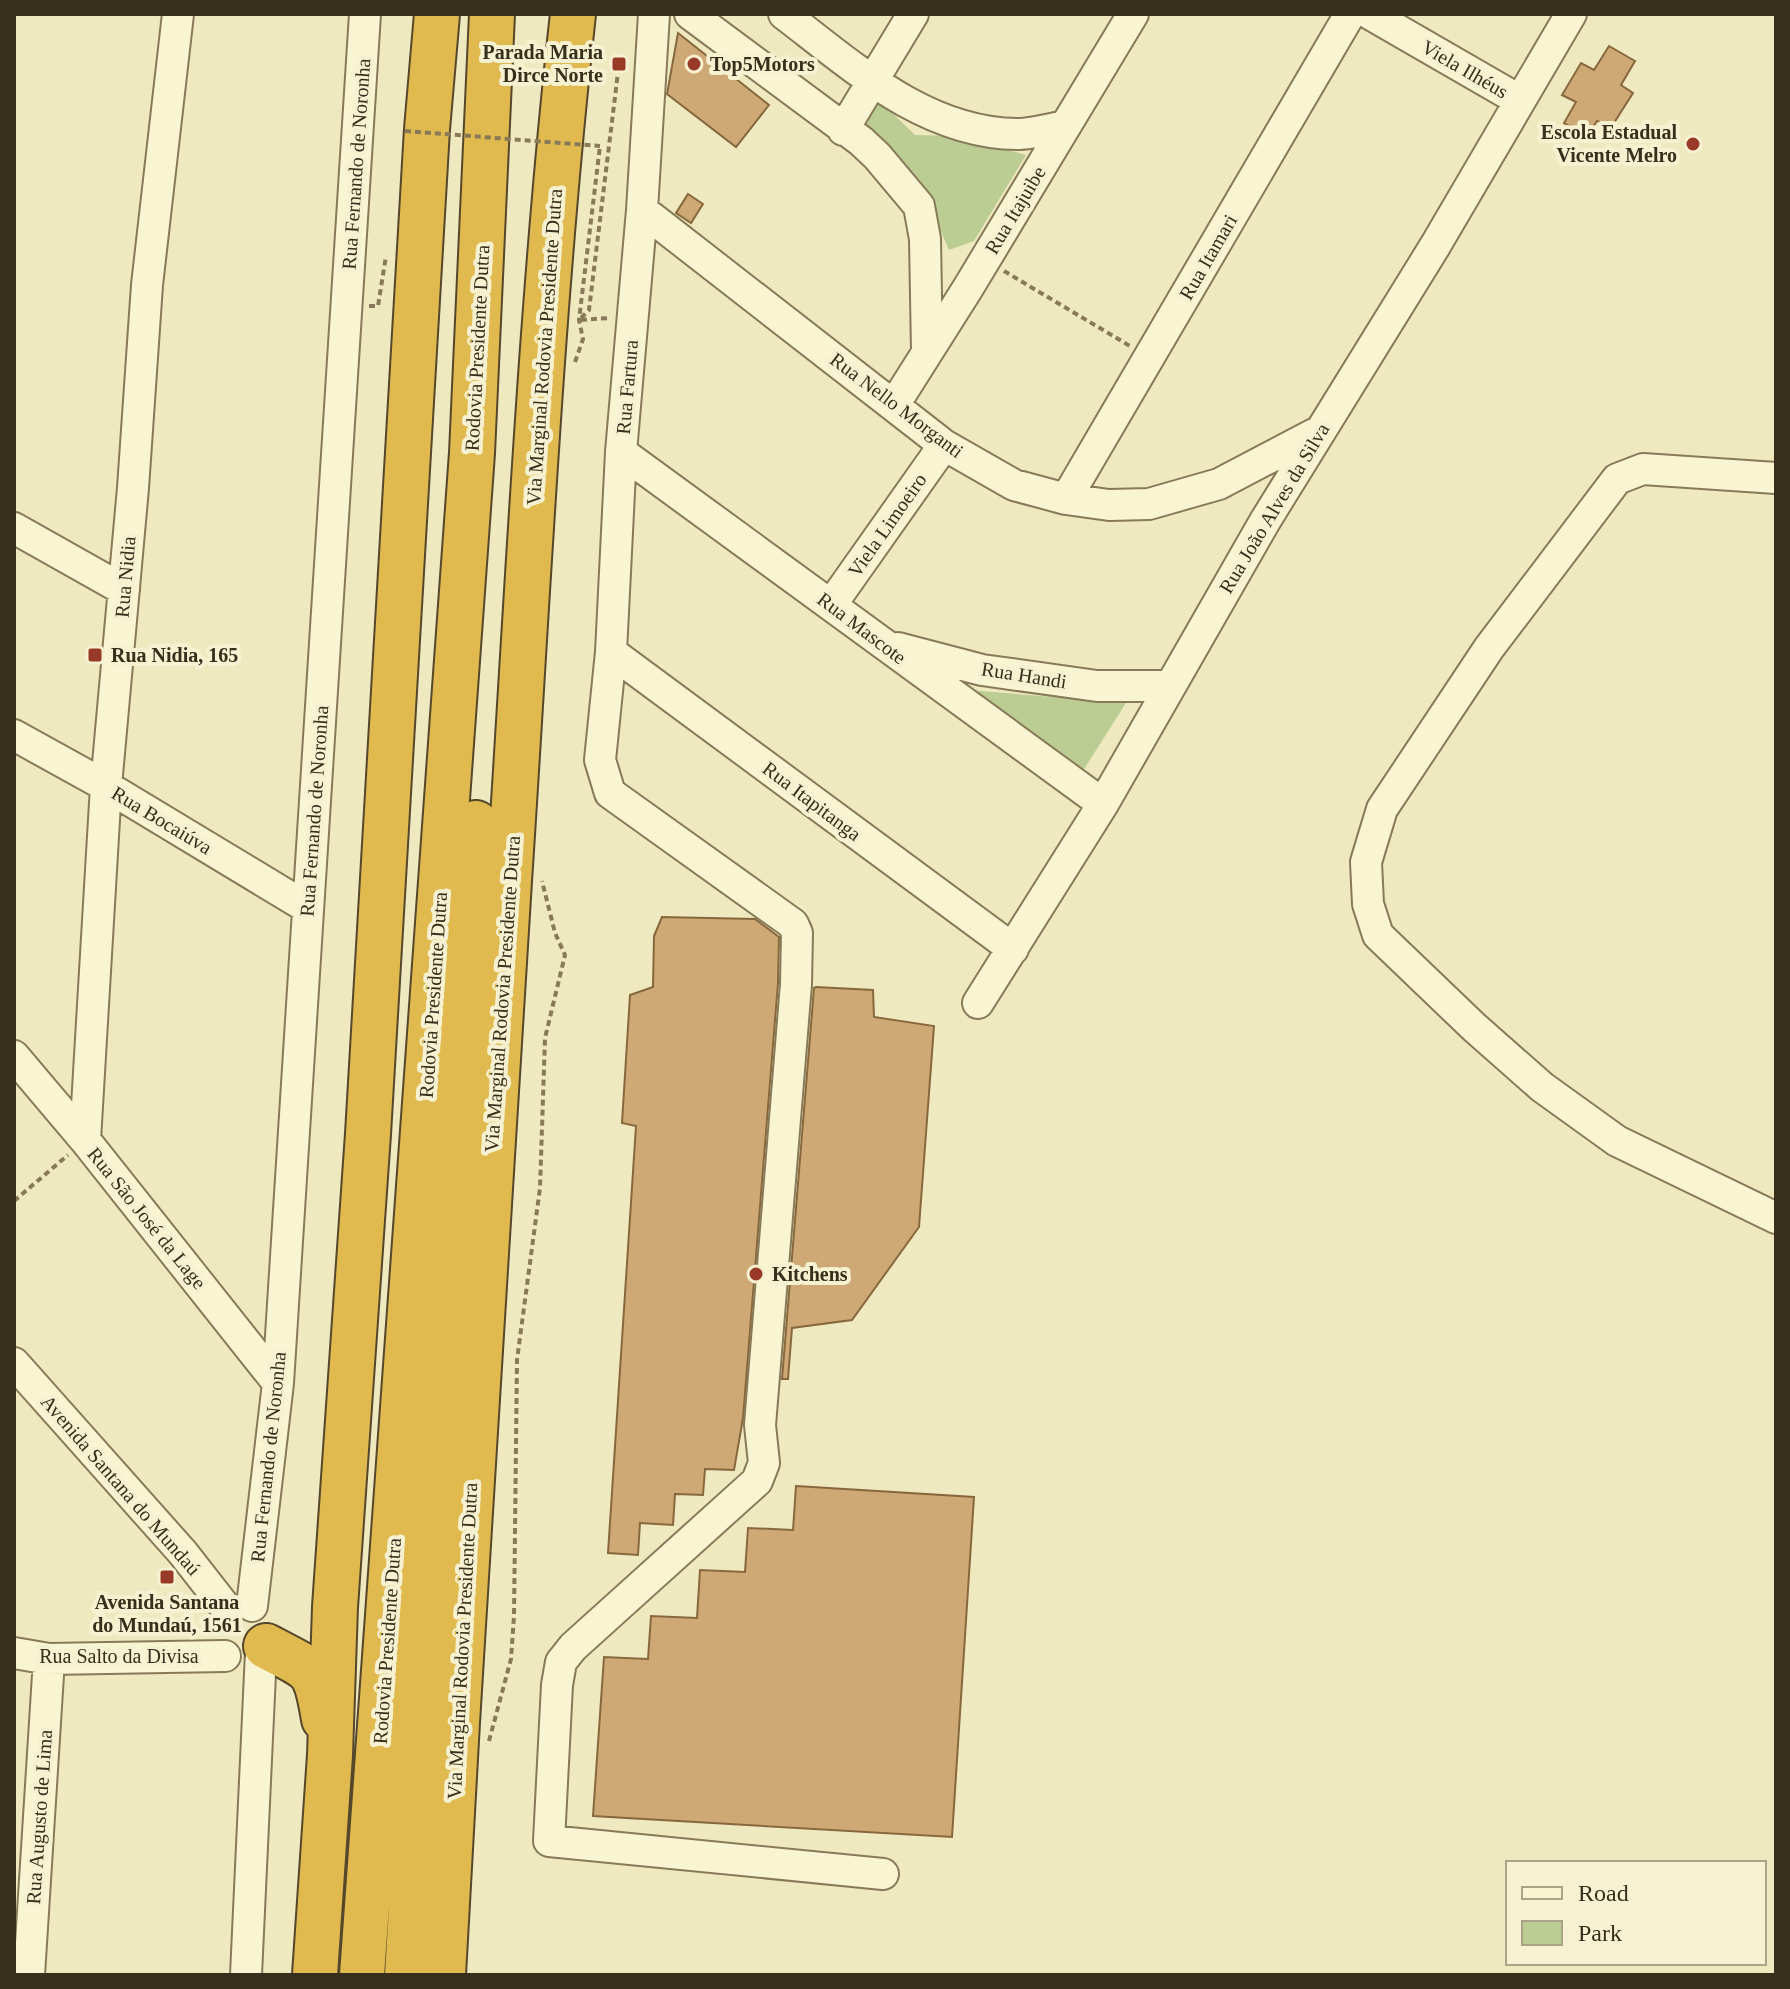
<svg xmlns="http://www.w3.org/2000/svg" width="1790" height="1989" font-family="'Times New Roman',serif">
	<rect width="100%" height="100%" fill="#efe9c0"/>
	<path fill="#bccd94" d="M880,101L915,135L961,136L1026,155L974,241L949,250L920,184L865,125Z
		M969,690L1126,703L1081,774Z"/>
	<path fill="#cea975" stroke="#87683d" stroke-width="2" d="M678,33L769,105L736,147L667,94Z
		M1609,46L1635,61L1621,85L1633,93L1612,126L1597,121L1587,136L1564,123L1576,102L1562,95L1581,63L1594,70Z
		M688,194L703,204L691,223L676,213Z
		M662,917L755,919L779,937L778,983L743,1418L734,1470L705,1469L703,1495L675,1494L673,1525L640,1523L638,1555L608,1553L636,1126L622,1123L630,995L653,987L654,936Z
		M816,987L873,990L874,1017L934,1026L919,1227L852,1320L792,1328L788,1379H782L814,988Z
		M796,1486L974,1497L952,1837L593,1816L604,1657L648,1659L651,1616L697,1618L700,1570L745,1572L748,1528L793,1530Z"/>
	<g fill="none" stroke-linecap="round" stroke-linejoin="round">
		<defs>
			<path id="minor" d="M654,14L642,210L621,452L611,652L600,760L610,793L793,924L797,933L796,984L760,1425L764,1463L757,1481L573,1647L561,1662L557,1685L549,1841L883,1874
				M690,14L861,141L877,156L919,206L925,239L927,352
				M784,14C852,66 925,133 1017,134C1032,134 1050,129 1065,126
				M1370,14L1519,100
				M843,130L913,14
				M642,210L944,445L1014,485L1066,499L1109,505L1149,504L1219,484L1318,432
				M894,405L968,288L1133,14
				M621,452L1103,804
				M1776,478L1643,469L1617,479L1489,648L1382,809L1366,862L1368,904L1378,935L1474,1027L1542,1087L1617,1141L1776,1218
				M1066,499L1350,14
				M14,528L124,590
				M831,605L944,445
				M898,648L982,670L1097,686H1170
				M611,652L1013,949
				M14,735L106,786L308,908
				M978,1003L1103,804L1265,521L1435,246L1571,14
				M14,1056L85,1140L278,1383
				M85,1140L106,786L133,488L147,285L178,14
				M14,1363L183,1553L226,1608
				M252,1606L278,1383L365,14
				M14,1653L49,1659L225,1656
				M29,1975L49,1659
				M246,1975L261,1652"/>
			<path id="highway" d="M266,1646C313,1671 315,1665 324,1719
				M315,1975L330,1755L335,1607L368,1134L427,129L437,14
				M362,1975L472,453L492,14
				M407,1975L476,823
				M443,1975C462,1610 487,1245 509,881C528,592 541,302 573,14"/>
		</defs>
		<use href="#minor" stroke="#887a58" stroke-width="34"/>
		<use href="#highway" stroke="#55472c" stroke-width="48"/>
		<path stroke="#887a58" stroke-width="4" stroke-dasharray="6 4" stroke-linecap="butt" d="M1004,271L1130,346
			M369,306H378L386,256
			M581,318L589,310L619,64
			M581,320L609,318
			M575,362L583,339L579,320L600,146
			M14,1201L68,1155
			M489,1741L511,1659L514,1616L517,1360L540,1188L545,1038L565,955L555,933L542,881"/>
		<use href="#minor" stroke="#f9f5d3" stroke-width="30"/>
		<use href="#highway" stroke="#e0ba4e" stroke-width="44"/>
		<path stroke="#887a58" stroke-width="4" stroke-dasharray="6 4" stroke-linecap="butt" d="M405,131L600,146"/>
	</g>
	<g fill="#983a27" stroke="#f6f1d0" stroke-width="3">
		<rect x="611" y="56" width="16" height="16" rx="4"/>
		<circle cx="694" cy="64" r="8"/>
		<circle cx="1693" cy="144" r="8"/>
		<rect x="87" y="647" width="16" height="16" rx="4"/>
		<circle cx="756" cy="1274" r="8"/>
		<rect x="159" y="1569" width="16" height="16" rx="4"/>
	</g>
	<g text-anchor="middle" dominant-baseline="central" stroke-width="8" stroke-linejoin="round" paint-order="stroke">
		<g font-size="20" font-weight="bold" fill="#372e1c" stroke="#f6f1d0" text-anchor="start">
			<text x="603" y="52" text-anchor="end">Parada Maria<tspan x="603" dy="23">Dirce Norte</tspan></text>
			<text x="710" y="64">Top5Motors</text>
			<text x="1677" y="132" text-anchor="end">Escola Estadual<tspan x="1677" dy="23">Vicente Melro</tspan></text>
			<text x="111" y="655">Rua Nidia, 165</text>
			<text x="772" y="1274">Kitchens</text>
			<text x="167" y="1602" text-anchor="middle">Avenida Santana<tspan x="167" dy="23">do Mundaú, 1561</tspan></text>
		</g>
		<g font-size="20" fill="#372e1c" stroke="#f6f1d0">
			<text transform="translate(1465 69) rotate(30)">Viela Ilhéus</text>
			<text transform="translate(356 164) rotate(-86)">Rua Fernando de Noronha</text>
			<text transform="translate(1015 210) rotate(-59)">Rua Itajuibe</text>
			<text transform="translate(1208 257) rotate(-60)">Rua Itamari</text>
			<text transform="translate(544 347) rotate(-86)">Via Marginal Rodovia Presidente Dutra</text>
			<text transform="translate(477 348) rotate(-87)">Rodovia Presidente Dutra</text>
			<text transform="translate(627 387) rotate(-85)">Rua Fartura</text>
			<text transform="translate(897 405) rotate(37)">Rua Nello Morganti</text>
			<text transform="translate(1274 508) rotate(-59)">Rua João Alves da Silva</text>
			<text transform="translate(887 525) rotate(-55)">Viela Limoeiro</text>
			<text transform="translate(125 577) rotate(-85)">Rua Nidia</text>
			<text transform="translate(862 628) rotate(37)">Rua Mascote</text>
			<text transform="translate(1024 675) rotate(9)">Rua Handi</text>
			<text transform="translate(812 801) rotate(37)">Rua Itapitanga</text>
			<text transform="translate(314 811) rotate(-86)">Rua Fernando de Noronha</text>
			<text transform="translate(162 820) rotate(31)">Rua Bocaiúva</text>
			<text transform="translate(502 994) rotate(-86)">Via Marginal Rodovia Presidente Dutra</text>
			<text transform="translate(433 995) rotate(-86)">Rodovia Presidente Dutra</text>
			<text transform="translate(147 1218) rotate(51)">Rua São José da Lage</text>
			<text transform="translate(268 1457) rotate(-84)">Rua Fernando de Noronha</text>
			<text transform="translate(121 1485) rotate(49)">Avenida Santana do Mundaú</text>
			<text transform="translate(387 1641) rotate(-86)">Rodovia Presidente Dutra</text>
			<text transform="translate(462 1641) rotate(-87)">Via Marginal Rodovia Presidente Dutra</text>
			<text x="119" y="1656">Rua Salto da Divisa</text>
			<text transform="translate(39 1817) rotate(-86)">Rua Augusto de Lima</text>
		</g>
	</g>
	<rect width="1790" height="1989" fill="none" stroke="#372e1c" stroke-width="32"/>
	<rect x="1506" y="1861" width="260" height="104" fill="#f6f1d0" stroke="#aaa388" stroke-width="2"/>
	<rect x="1522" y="1887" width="40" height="12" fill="#f9f5d3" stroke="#aaa388" stroke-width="2"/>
	<text x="1578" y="1901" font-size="24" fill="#372e1c">Road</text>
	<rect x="1522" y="1921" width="40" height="24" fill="#bccd94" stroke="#aaa388" stroke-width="2"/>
	<text x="1578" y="1941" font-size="24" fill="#372e1c">Park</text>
</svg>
